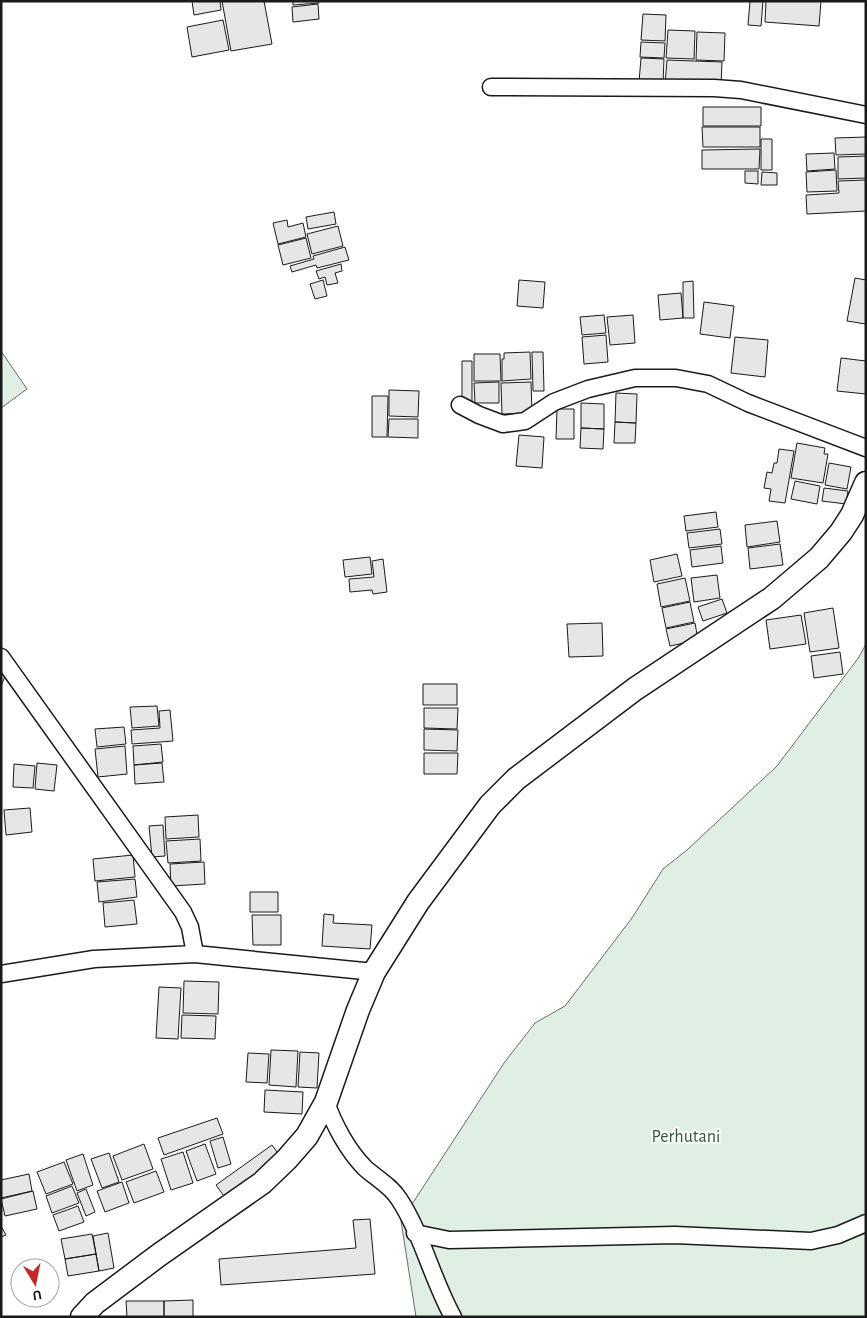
<svg xmlns="http://www.w3.org/2000/svg" width="867" height="1318" font-family="'Alegreya Sans',sans-serif">
	<rect width="100%" height="100%" fill="#fff"/>
	<path fill="#e0efe3" stroke="#6a6a6a" d="M1,351L27,389L1,408Z
		M866,644V1317H416L401,1221L504,1063L535,1023L565,1006L632,918L663,869L687,850L777,766L859,657Z"/>
	<path fill="#e6e6e6" stroke="#1a1a1a" d="M192,1H220L221,10L194,15Z
		M222,1H264L272,44L231,51Z
		M293,1H318L319,3L293,5Z
		M750,1H763L761,26L748,25Z
		M766,1H821L819,26L765,22Z
		M318,4L319,19L293,22L292,7Z
		M643,14L666,15L665,41L641,40Z
		M223,20L229,50L192,57L187,27Z
		M668,30L695,31L694,59L666,58Z
		M697,32L725,33L724,61L696,60Z
		M641,42L665,43L664,58L640,57Z
		M641,58L664,59L663,83L639,82Z
		M667,60L722,62L721,86L665,84Z
		M703,107H761V126H703Z
		M702,127H760V147H703Z
		M866,137V154L836,155L835,138Z
		M761,139H772V170H761Z
		M760,149L759,169H702V150Z
		M834,153L835,169L807,171L806,154Z
		M866,156V178L838,179V157Z
		M836,170L837,191L807,192L806,172Z
		M745,171H758V184L745,183Z
		M762,172L777,173V185H761Z
		M866,180V211L807,214L806,195L839,193L838,181Z
		M334,212L336,224L308,229L306,217Z
		M287,220L288,227L303,223L306,237L278,244L273,223Z
		M338,226L343,246L312,254L307,234Z
		M306,238L311,258L283,265L278,245Z
		M345,247L349,260L317,268L316,265L292,272L290,266L314,259L313,256Z
		M341,264L342,271L335,273L338,283L327,285L325,277L319,279L316,271Z
		M855,278L866,280V324L847,321Z
		M323,280L327,296L315,299L310,284Z
		M519,280L545,282L543,308L517,306Z
		M693,281L694,318H683V282Z
		M681,293L683,318L660,320L658,295Z
		M704,302L734,306L730,338L700,334Z
		M604,315L606,333L582,335L580,317Z
		M633,315L635,343L610,345L607,317Z
		M606,335L608,362L584,364L582,337Z
		M735,337L768,340L765,377L731,373Z
		M530,352L531,379L502,381V359H504V353Z
		M532,352H543L544,391H533Z
		M474,354H500L501,381H474Z
		M841,358L866,361V394L837,391Z
		M462,361H472V402H462Z
		M499,382V403H475L474,383Z
		M531,382L532,413L502,414L501,383Z
		M389,390L419,391L418,417L389,416Z
		M616,393L637,394L636,423L615,422Z
		M372,396H388L387,437H372Z
		M581,403L604,404V429L581,428Z
		M557,409H574V439H556Z
		M389,419H418V438L388,437Z
		M615,422L636,423L635,443H614Z
		M581,428L604,429L603,449L580,448Z
		M519,435L544,437L542,468L516,466Z
		M797,443L825,448L824,454H828L823,483L791,478Z
		M779,449L794,451L785,503L769,501L771,489L764,488L767,472L772,473L774,463H777Z
		M829,463L851,467L847,489L825,485Z
		M795,481L820,486L817,504L791,499Z
		M824,488L848,491L846,504L822,501Z
		M716,512L718,527L686,531L684,516Z
		M777,521L780,542L747,547L745,525Z
		M720,529L722,544L689,548L687,533Z
		M780,544L783,565L750,569L748,548Z
		M721,546L723,563L692,567L690,550Z
		M677,554L682,576L654,582L650,560Z
		M370,557L372,574L345,577L343,560Z
		M383,559L387,592L373,594L372,590L350,592L349,579L374,577L372,561Z
		M717,575L720,598L694,602L691,578Z
		M685,578L690,601L661,607L657,584Z
		M722,599L727,613L703,621L698,607Z
		M690,602L694,622L666,628L662,608Z
		M833,608L839,648L810,652L804,613Z
		M801,615L806,644L770,649L766,620Z
		M602,623L603,656L569,657L567,624Z
		M695,623L698,640L670,646L666,629Z
		M840,652L843,674L814,678L811,656Z
		M1,671L6,673L1,687Z
		M423,684H457V705H423Z
		M157,706L159,726L132,728L130,707Z
		M424,708H458L457,729L424,728Z
		M170,710L173,741L132,744L131,730L160,728L159,711Z
		M124,727L126,744L97,747L95,729Z
		M424,729L458,730L457,751L424,750Z
		M161,744L163,762L134,765L133,746Z
		M125,746L127,774L98,777L95,749Z
		M424,753H458L457,774H424Z
		M37,763L57,765L54,791L35,789Z
		M162,763L164,782L135,784L134,765Z
		M14,764L35,766L33,788L13,787Z
		M30,808L32,832L6,835L4,810Z
		M198,815L199,837L166,839L165,817Z
		M163,825L165,856L152,857L149,826Z
		M200,839L201,861L168,863L166,841Z
		M133,855L135,877L95,881L93,859Z
		M204,862L205,884L171,886L170,864Z
		M135,879L137,897L99,902L97,882Z
		M250,892H278V912H250Z
		M134,900L137,924L105,927L103,903Z
		M324,914L334,915L333,923L372,925L370,949L322,946Z
		M252,915H281V945H253Z
		M184,981L219,982L218,1014L183,1013Z
		M159,987L181,988L178,1039L156,1038Z
		M182,1015L216,1016L215,1039L181,1038Z
		M271,1050L298,1051L296,1087L269,1085Z
		M300,1052L319,1053L317,1088L298,1087Z
		M248,1053L269,1054L267,1083L246,1082Z
		M265,1090L303,1092L302,1114L264,1112Z
		M217,1118L223,1134L164,1155L158,1138Z
		M223,1137L231,1164L218,1168L210,1141Z
		M144,1144L153,1169L122,1180L113,1156Z
		M205,1144L216,1174L197,1181L186,1151Z
		M272,1145L282,1159L226,1199L216,1185Z
		M183,1152L193,1183L171,1190L161,1159Z
		M109,1153L119,1182L102,1188L91,1159Z
		M83,1154L93,1185L77,1191L66,1160Z
		M64,1162L73,1184L46,1194L37,1172Z
		M156,1171L164,1192L134,1203L126,1182Z
		M29,1174L32,1191L1,1198V1180Z
		M122,1182L129,1203L105,1212L97,1191Z
		M72,1186L79,1203L52,1213L46,1196Z
		M86,1189L95,1212L86,1216L77,1193Z
		M33,1191L37,1209L5,1216L1,1199Z
		M78,1206L84,1222L59,1231L53,1215Z
		M370,1219L375,1274L221,1285L219,1259L356,1248L353,1220Z
		M1,1226L6,1235L1,1237Z
		M108,1233L114,1268L99,1271L93,1236Z
		M92,1234L96,1254L65,1259L61,1239Z
		M96,1254L99,1271L68,1276L65,1259Z
		M193,1300V1317H164V1301Z
		M126,1301H164V1317H127Z"/>
	<g fill="none" stroke-linecap="round" stroke-linejoin="round">
		<defs>
			<path id="street" d="M491,87L714,88L741,90L866,115
				M460,405L479,415L503,424L525,421L554,402L588,389L635,378H676L708,384L748,403L866,448
				M1,657L183,912L190,927L195,954
				M1,974L94,959L195,954L374,972
				M326,1102C334,1125 348,1151 365,1168C376,1178 391,1186 399,1199C422,1234 432,1279 453,1317
				M415,1233L449,1240L675,1235L811,1241L838,1235L866,1223"/>
			<path id="secondary" d="M82,1317L95,1303L159,1255L262,1183L287,1159L307,1136L326,1102L358,1010L374,972L418,902L490,805L516,779L635,689L772,598L819,558L841,532L852,515L866,483"/>
		</defs>
		<use href="#street" stroke="#1a1a1a" stroke-width="19"/>
		<use href="#secondary" stroke="#1a1a1a" stroke-width="25"/>
		<use href="#street" stroke="#fff" stroke-width="16"/>
		<use href="#secondary" stroke="#fff" stroke-width="22"/>
	</g>
	<g text-anchor="middle" dominant-baseline="central" stroke-width="4" stroke-linejoin="round" paint-order="stroke">
		<g font-size="18" fill="#2b5a34" stroke="#fff">
			<text x="686" y="1137">Perhutani</text>
		</g>
	</g>
	<rect width="867" height="1318" fill="none" stroke="#1a1a1a" stroke-width="5"/>
	<g transform="translate(35 1283) rotate(170)"><circle r="24" fill="#ffffff" stroke="#a3a3a3"/>
	<path d="M0-4L9 19L0 12L-9 19Z" fill="#c62828"/>
	<text y="-8" font-size="14" font-weight="bold" text-anchor="middle" fill="#1a1a1a">U</text>
	</g>
</svg>
